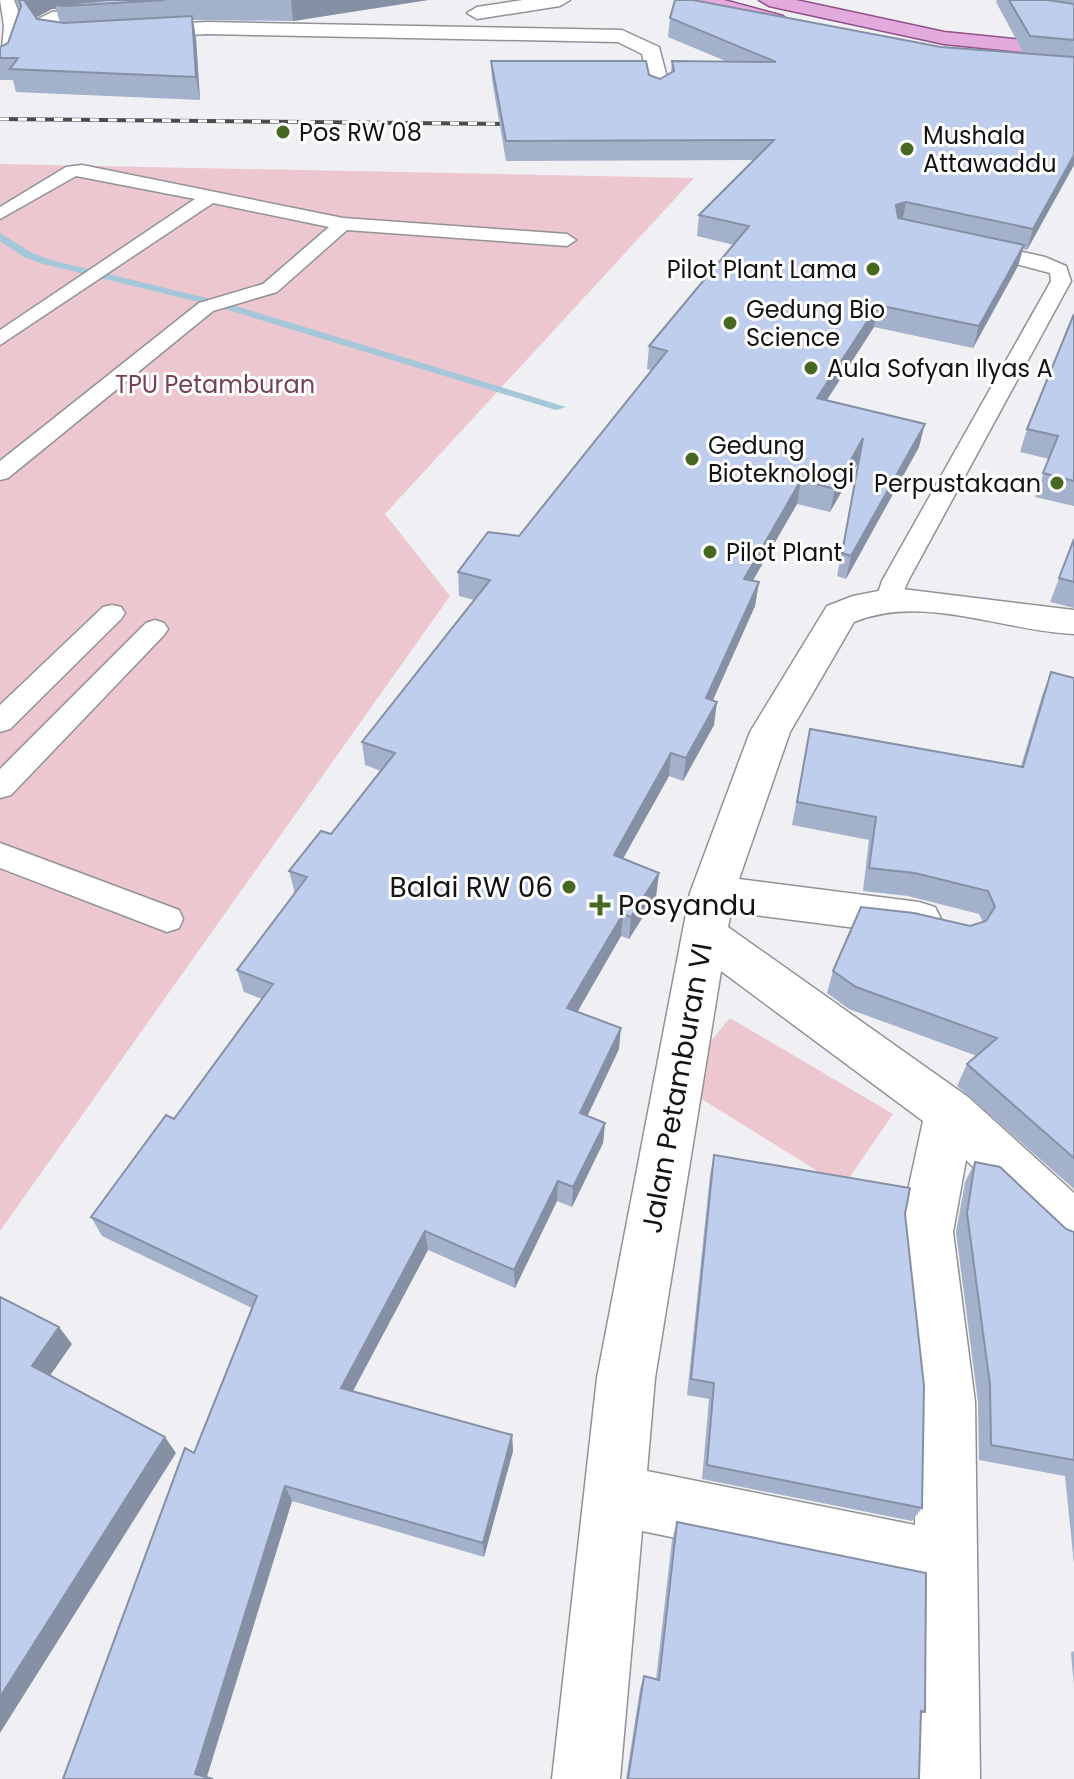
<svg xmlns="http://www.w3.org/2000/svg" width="1074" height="1779" font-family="Poppins,sans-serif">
	<rect width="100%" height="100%" fill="#f0eff3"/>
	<path fill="#edc7cf" d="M0,164L694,178L385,514L450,596L0,1231Z
		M730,1018L893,1114L843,1187L676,1083Z"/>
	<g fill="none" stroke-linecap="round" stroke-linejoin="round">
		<path fill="#a4c7d9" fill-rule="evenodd" d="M0,233L32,253L51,260L223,302L566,407L556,410L215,306L43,264L24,257L0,241Z"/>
		<defs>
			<path id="lane" d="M82,165L343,218L567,234L576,240L567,246L347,230L277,292L213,311L8,478L0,480V461L199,303L263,284L329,227L213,203L0,345V330L195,199L76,176L0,219V207L66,167Z
				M978,242L1045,257L1066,266L1071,281L908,581L898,605H880L876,599L882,581L1051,281L1050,273L971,252V244Z
				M112,605L121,607L125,613L121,619L10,729L0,732V705L103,607Z
				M155,620L164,623L168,629L164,635L11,795L0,798V769L146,623Z
				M0,843L179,910L183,919L179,928L167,932L0,868Z"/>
			<path id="street" d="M0,0H14L24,26L11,64L0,70L4,26Z
				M523,0H570L560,6L477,19L467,13L477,7Z
				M117,6L124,8L127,12L124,16L54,24L56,29L69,30L207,22L622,30L659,47L670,89L659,96L651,94L642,54L618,42L207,34L69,42L43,38L32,22L52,12Z
				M894,588L1074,610V634C1003,631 922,593 854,622L790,732L739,879L919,902L935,907L941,919L935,931L919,936L731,912L728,927L968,1097L1074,1193V1253L1055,1246L966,1160L953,1232L975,1402L980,1779H912L914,1587L642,1531L620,1779H552L597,1378L690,893L750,732L827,606L853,596ZM721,971L923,1121L899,1232L917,1402L915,1525L647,1471L655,1378Z"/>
			<path id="primary" d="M692,0H724L783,16L786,20L776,26L695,4Z
				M759,0H796L944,32L1074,45V57L944,44L769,6Z"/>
		</defs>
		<use href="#lane" stroke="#929194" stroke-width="3"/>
		<use href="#street" stroke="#929194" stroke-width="3"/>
		<use href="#primary" stroke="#8e5188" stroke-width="3"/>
		<use href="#lane" fill="#fff" fill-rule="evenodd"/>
		<use href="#street" fill="#fff" fill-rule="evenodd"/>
		<use href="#primary" fill="#e3aadd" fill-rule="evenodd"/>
		<defs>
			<path id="rail" d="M0,119L520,124"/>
		</defs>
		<use href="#rail" stroke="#4c4c4d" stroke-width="4"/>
		<use href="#rail" stroke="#fff" stroke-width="3" stroke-dasharray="9" stroke-linecap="butt"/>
	</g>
	<path fill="#a4b1cb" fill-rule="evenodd" d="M15,0H428L293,21L193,20L196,38L200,100L16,92L13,80H0V20V47L8,43L20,10ZM52,9H56L60,23L37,19L36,18Z
		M997,0H1074V165L1027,250L1023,249L1018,266L973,348L874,327L827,400L919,447L846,579L837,576L859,461L830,512L797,504L753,581L759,582L755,606L713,700L714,725L683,781L669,776L623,859L659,873L656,896L629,939L621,936L577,1012L619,1049L587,1116L605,1123L603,1143L572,1207L557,1201L515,1288L428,1250L353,1391L512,1435L513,1451L484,1557L292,1501L207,1777L63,1779L252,1308L102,1236L91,1217L174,1119L262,999L244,992L237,970L295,894L289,871L331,834L381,771L365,765L362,742L474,600L459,596L458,572L519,536L651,370L647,369L649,346L734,245L697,236L699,215L753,160L506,161L492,80L491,61L649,75L660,79L671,72L672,61L728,62L668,37L670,18L941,47L1024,54L996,2Z
		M1074,314V506L1035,497L1049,459L1020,452L1027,429Z
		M1074,539V608L1050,602Z
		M1051,672L1074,678V1189L957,1086L967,1064L977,1056L849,1009L827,993L833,971L983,922L979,914L908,896L863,891L869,840L792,825L810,729L1021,766L1042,696Z
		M714,1155L905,1214L922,1508L912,1521L702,1479L709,1399L687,1395L710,1175Z
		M975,1162L1066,1229L1074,1232V1564L1065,1476L979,1460L978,1402L956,1232L965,1182Z
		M677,1522L925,1712L921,1714L919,1779H626L640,1689L644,1676L656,1679L672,1540Z
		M1074,1651V1686L1071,1653Z"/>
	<path fill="#8690a5" d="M24,0H156L56,5V9H52L29,21Z
		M291,0H428L293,21Z
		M192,16L196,38L200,100L196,77Z
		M1074,155V165L1027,250L1033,229Z
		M906,202L902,223L892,226L896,205Z
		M1024,245L1018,266L973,348L979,326Z
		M878,305L874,327L813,421L817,398Z
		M925,424L919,447L846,579L851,556Z
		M863,438L859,461L830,512L835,489Z
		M801,480L797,504L740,602L744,579Z
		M759,582L755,606L703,722L706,698Z
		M717,702L714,725L683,781L686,758Z
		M671,753L669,776L612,878L614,855Z
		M659,873L656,896L629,939L631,917Z
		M623,914L621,936L567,1030V1008Z
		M621,1028L619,1049L579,1134L580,1113Z
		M605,1123L603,1143L572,1207L573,1187Z
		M558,1181L557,1201L515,1288L514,1270Z
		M425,1231L428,1250L346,1404L341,1388Z
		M59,1327L72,1344L45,1383L32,1366Z
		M512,1435L513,1451L484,1557L483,1543Z
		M165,1437L176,1453L0,1733V1697Z
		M285,1486L292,1501L206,1779L195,1774Z"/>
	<path fill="#bfceec" stroke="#8690a5" stroke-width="2" d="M19,0H24L37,19L64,23L192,16L196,77L10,69L18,58H0V47L8,43L21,6Z
		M109,0H165L64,6L56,5Z
		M675,0H693L941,47L1074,57V155L1033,229L906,202L896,205L898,218L1024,245L979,326L878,305L817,398L925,424L851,556L842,553L863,438L835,489L801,480L744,579L759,582L706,698L717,702L686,758L671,753L614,855L659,873L631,917L623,914L567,1008L621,1028L580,1113L605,1123L573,1187L558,1181L514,1270L425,1231L341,1388L512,1435L483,1543L285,1486L195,1774L213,1779H63L185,1448L194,1453L257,1296L91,1217L166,1115L174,1119L273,984L237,970L307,877L289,871L321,831L331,834L395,753L362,742L490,580L458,572L488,532L519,536L667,351L649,346L749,226L699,215L774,140L506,141L491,61H646L649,75L660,79L674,71L672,61L776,62L670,18Z
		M1009,0H1047L1074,4V40L1030,36Z
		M1074,314V481L1043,473L1058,436L1027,429Z
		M1074,539V582L1059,578Z
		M1051,672L1074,678V1158L967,1064L997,1038L856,987L833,971L861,907L914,913L970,926L986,921L995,907L988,891L915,873L869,868L876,817L797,802L810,729L1023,767Z
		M714,1155L910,1188L905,1214L924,1386L922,1508L707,1465L714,1383L691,1379Z
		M975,1162L1000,1167L1066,1229L1074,1232V1460L991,1445L990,1385L967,1213Z
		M0,1297L59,1327L32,1366L165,1437L0,1697Z
		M677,1522L926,1573L925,1712L921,1711L919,1779H628L644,1676L659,1680Z"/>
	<g fill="#466820" stroke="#fff" stroke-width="3">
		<circle cx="283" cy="132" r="8"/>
		<circle cx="907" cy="149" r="8"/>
		<circle cx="873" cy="269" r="8"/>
		<circle cx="730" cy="323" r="8"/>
		<circle cx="811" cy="368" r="8"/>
		<circle cx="692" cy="459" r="8"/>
		<circle cx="1057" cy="483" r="8"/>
		<circle cx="710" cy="552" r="8"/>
		<circle cx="569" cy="887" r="8"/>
		<path d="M596 893h8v8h8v8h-8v8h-8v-8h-8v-8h8z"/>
	</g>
	<g text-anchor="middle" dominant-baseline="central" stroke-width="6" stroke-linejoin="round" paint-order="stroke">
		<g font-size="24" fill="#131314" stroke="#fff" text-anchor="start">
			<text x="299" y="132">Pos RW 08</text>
			<text x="923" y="135">Mushala<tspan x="923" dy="28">Attawaddu</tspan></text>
			<text x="857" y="269" text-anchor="end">Pilot Plant Lama</text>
			<text x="746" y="309">Gedung Bio<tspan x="746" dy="28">Science</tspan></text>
			<text x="827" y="368">Aula Sofyan Ilyas A</text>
			<text x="708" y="445">Gedung<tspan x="708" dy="28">Bioteknologi</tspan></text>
			<text x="1041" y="483" text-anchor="end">Perpustakaan</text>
			<text x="726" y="552">Pilot Plant</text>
		</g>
		<g font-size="24" fill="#774250" stroke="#fff">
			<text x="215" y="384">TPU Petamburan</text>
		</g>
		<g font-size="28" fill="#131314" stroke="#fff" text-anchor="end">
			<text x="553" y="887">Balai RW 06</text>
			<text x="618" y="905" text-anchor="start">Posyandu</text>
		</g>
		<g font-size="28" fill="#131314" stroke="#fff">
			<text transform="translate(677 1088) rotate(-80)">Jalan Petamburan VI</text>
		</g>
	</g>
</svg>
